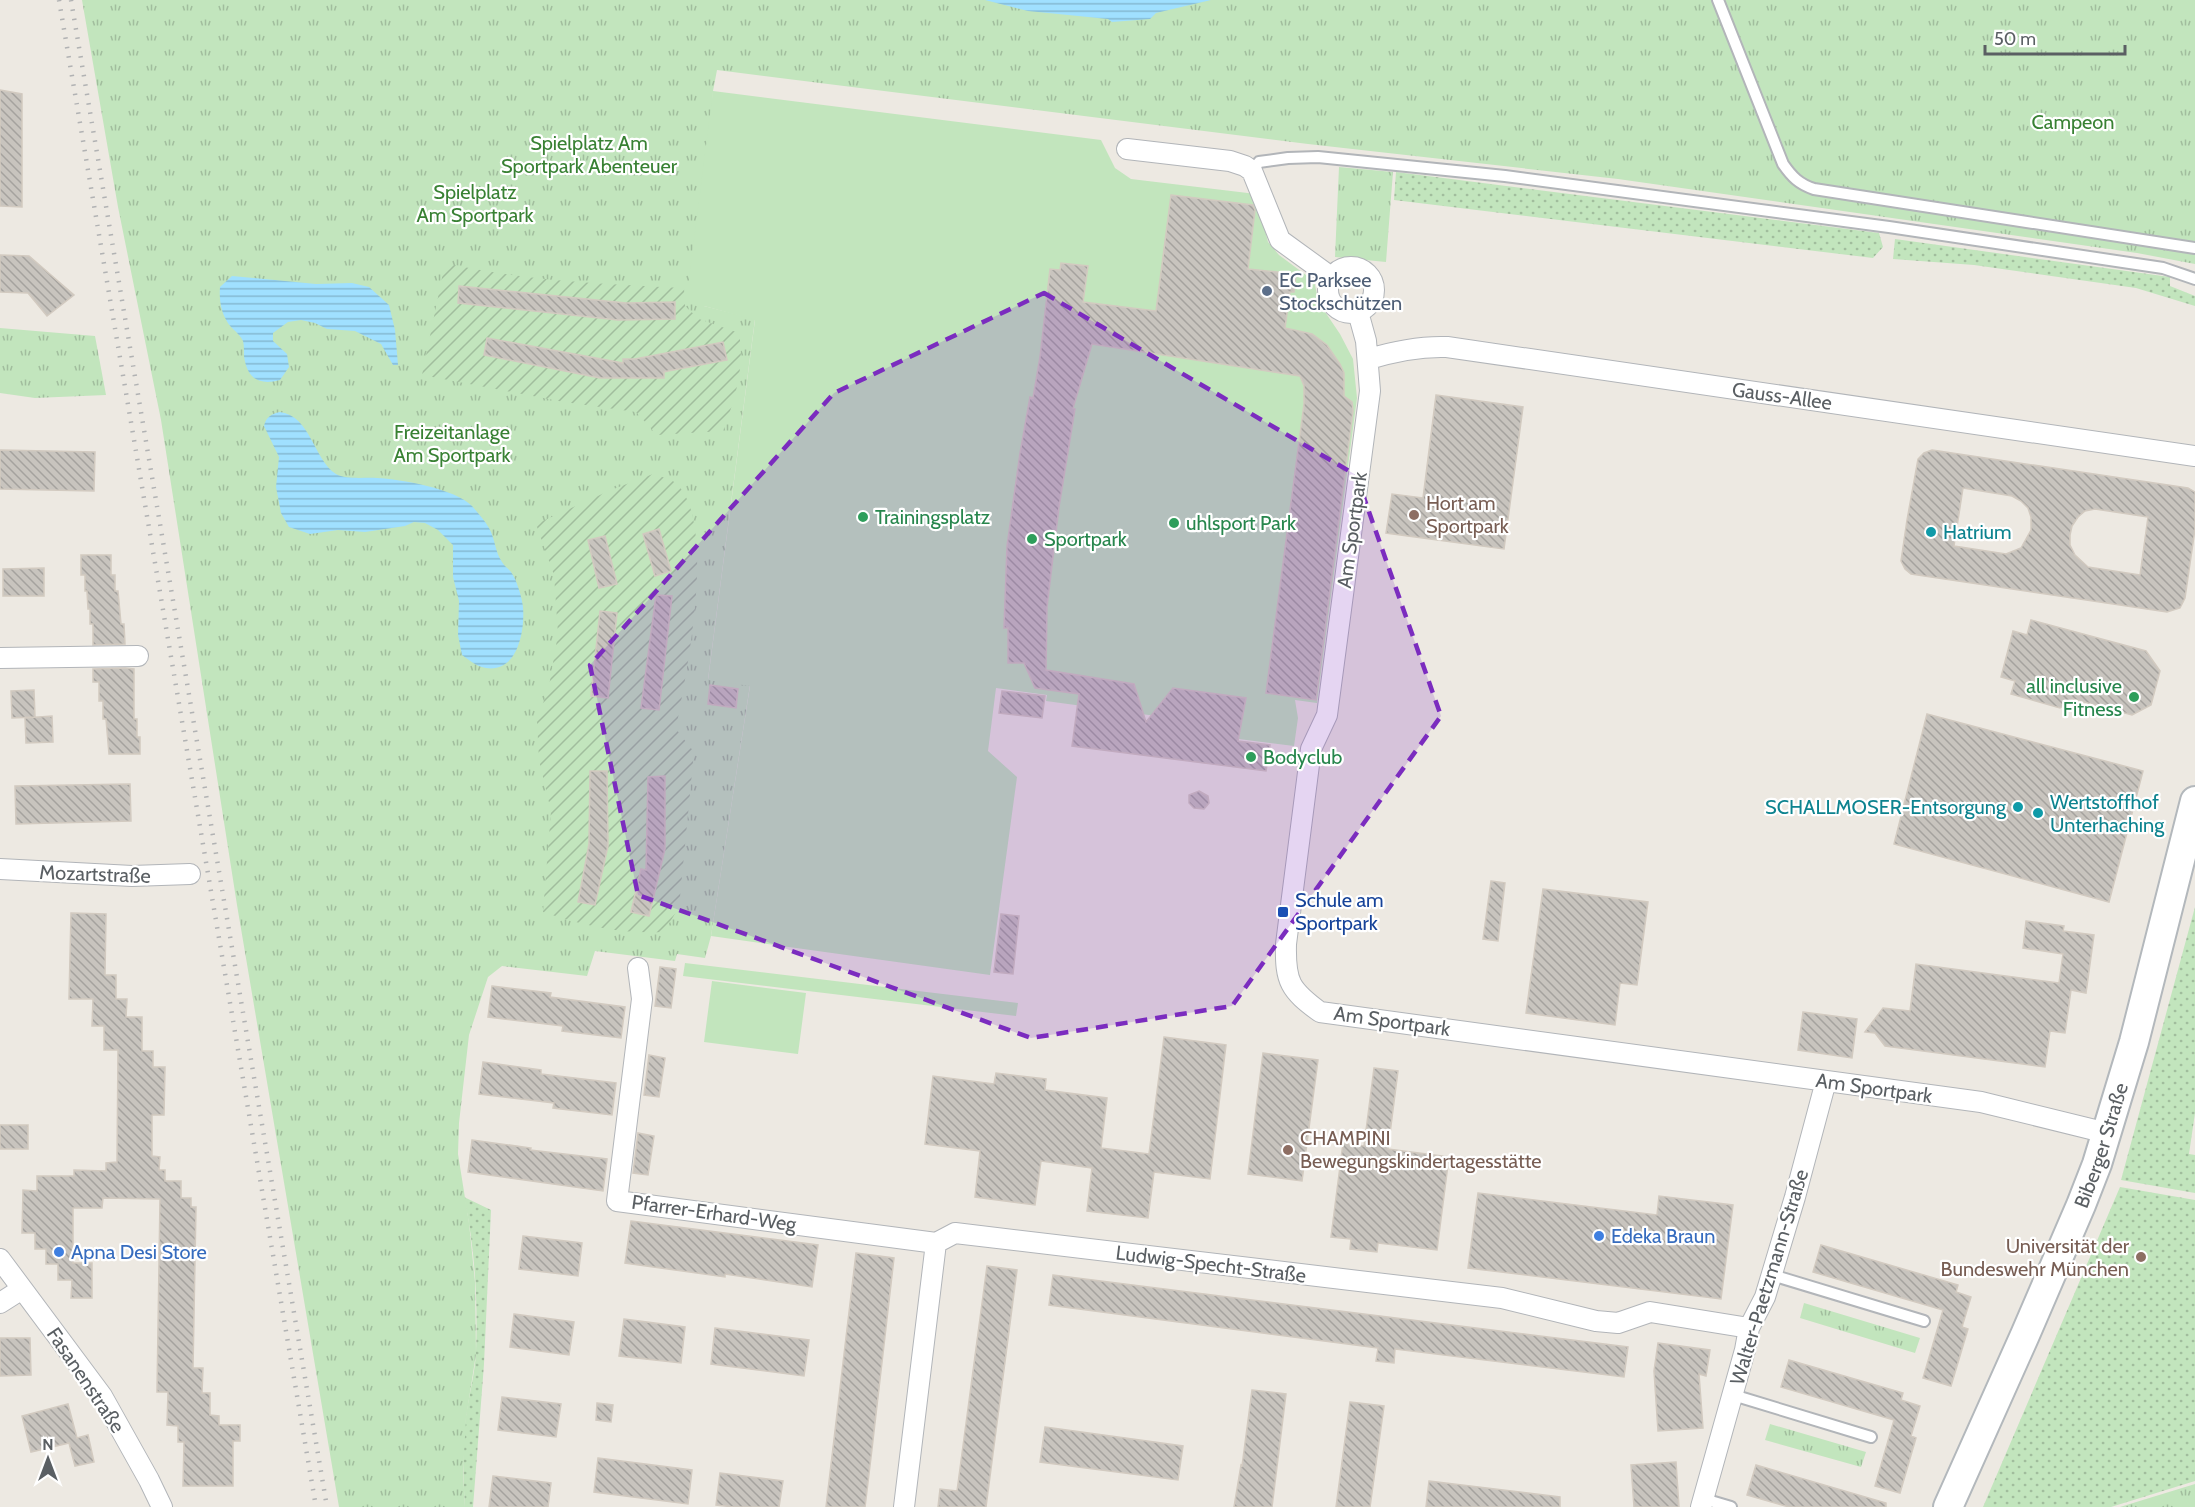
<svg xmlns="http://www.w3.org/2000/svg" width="2195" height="1507" font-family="Cabin,sans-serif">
	<defs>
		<pattern id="grass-dots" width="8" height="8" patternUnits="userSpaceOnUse" patternTransform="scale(1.5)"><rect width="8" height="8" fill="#c2e5bd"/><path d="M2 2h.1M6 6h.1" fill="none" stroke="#a1bd9d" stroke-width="1.8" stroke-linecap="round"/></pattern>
		<pattern id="park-tufts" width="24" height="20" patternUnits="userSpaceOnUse" patternTransform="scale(1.5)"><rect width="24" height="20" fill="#c2e5bd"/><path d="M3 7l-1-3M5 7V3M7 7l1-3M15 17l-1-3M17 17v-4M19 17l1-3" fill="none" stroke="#a1bd9d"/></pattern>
		<pattern id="garden-furrows" width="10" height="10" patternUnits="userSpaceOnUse" patternTransform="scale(1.5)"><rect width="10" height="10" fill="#c2e5bd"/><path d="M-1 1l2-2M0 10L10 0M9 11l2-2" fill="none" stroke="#a1bd9d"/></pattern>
		<pattern id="water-rules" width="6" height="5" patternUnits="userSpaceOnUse" patternTransform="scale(1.5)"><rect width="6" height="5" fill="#a0e0ff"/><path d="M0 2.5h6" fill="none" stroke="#85b9d2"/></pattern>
		<pattern id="building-back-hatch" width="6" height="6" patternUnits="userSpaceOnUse" patternTransform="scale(1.5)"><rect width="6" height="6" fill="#c8c4be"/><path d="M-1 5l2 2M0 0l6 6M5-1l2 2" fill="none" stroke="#a5a29e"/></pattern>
	</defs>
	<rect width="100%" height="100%" fill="#ede9e2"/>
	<path fill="url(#grass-dots)" d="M1396,172L1879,233L1883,247L1873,258L1394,200Z
		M1895,239L2170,277V286L2195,296V306L2136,288L1974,265L1893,259Z
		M2195,907V1113L2189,1154L2195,1155V1193L2121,1180Z
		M2120,1187L2195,1200V1481L2111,1507H1983Z
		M464,1197L491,1210L484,1364L473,1507H465C463,1477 462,1446 466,1416C469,1395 475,1373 476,1352C478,1301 475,1248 464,1197Z"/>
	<path fill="url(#park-tufts)" d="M82,0H2195V264L2137,253L1618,179L1308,144L717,70L713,91L704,306L755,319L708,679L750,685L711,936L705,958L677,954L675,961L595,951L587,976L502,966L488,977L469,1035L459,1123L458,1154L469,1223L475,1282L476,1354L466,1418L463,1472L465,1507H339L237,905L161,420L118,207Z
		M1339,167L1393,172L1386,262L1335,257Z
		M0,328L95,336L106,395L35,398L0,393Z
		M1804,1303L1920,1338L1915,1353L1800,1318Z
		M1770,1424L1866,1452L1861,1467L1765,1440Z
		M2195,1484V1507H2120Z"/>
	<path fill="url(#garden-furrows)" d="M445,263C524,281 603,284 684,288L685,306L699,319L739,333C745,368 735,399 723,431L657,435L636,412L564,402L422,375Z
		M653,474C661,477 673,479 678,485C717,528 686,674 676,729L694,752L679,907L664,932C619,934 585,926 543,912L551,811L539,760L537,721L549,686L558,634L554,575L536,524L611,490Z"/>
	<path fill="#c2e5bd" d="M713,91L1101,140L1115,168L1131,179L1256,194L1268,242L1279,255L1314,281L1319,303L1340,334L1353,359L1357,398L1317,703L1295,700L1298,718L1294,746L1223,737L1222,725L1046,701L1047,695L996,688L988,751L1017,777L990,975L711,936L750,686L708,680L755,320L704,306L693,295L689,279Z
		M685,963L1018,1003L1016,1016L683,976Z
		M712,981L806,993L798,1054L704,1042Z"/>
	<path fill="url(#water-rules)" d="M985,0H1211L1156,13L1150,19L1112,22L1108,19L1028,11Z
		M232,276L316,284L352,283L369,287L389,305L395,330L398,365H393L381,344L355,331L327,329L315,323L301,320L288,322L273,333V341L287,354L289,367L280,380C258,386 247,378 244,356C244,351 244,345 243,341C241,336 235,331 231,327C221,315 219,301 220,287Z
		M280,412C311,416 313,459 336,474C347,480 365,477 377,478C400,479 456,489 472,506C478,513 485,521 489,528C495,538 495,552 502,562C504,566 509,569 511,572C517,580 522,598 523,607C525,630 518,673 486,668C477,667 469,660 462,655L458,635L459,601L453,577V545L438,530L425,523L414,522L405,526L365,532L338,530L310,534L289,527L281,513L276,487L279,457L264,426C266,417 271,414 280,412Z"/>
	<path fill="url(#building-back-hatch)" stroke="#d2cac0" stroke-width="1.5" fill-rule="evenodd" d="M0,90L22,94V207L0,206Z
		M1171,195L1253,205L1255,210L1248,269L1296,274L1294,292H1290L1285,328L1312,334L1327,345L1340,364L1344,373V396L1352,402L1353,411L1316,700L1266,693L1304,404V386L1300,376L1092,344L1073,408L1075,409L1059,507L1047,607L1046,670L1134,684L1146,722L1173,688L1246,698L1238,741L1270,745L1266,771L1072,746L1079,694L1035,688L1024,663H1008V628H1004L1007,546L1020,453L1030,397L1033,398L1040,357L1050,269L1060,270L1061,263L1088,266L1083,302L1156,311Z
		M0,255L29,256L74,295L47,316L28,293L0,292Z
		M459,286L626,303L675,302V319L618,320L458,303Z
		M487,338L623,363V359H635L723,342L727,360L668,371L664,372V378H600L484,355Z
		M1436,395L1523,407L1504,549L1386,533L1392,494L1423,498Z
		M0,450L95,452L94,491L0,489Z
		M1932,450L2188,488L2195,492V529L2185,598L2180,608L2167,612L1911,574L1905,569L1901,561L1907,520L1918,459L1924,453ZM1963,488L2012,496L2021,501L2028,508L2031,517V530L2021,548L2006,554L1954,546ZM2095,509L2148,517L2140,575L2088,567L2075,555L2070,545V535L2072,526L2078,517L2085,511Z
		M659,529L671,571L655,576L643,534Z
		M605,536L617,584L599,588L588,540Z
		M81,555H111V575H115V591H118L121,624H124L125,644L93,645V624H90V609H88L87,591H85V575H81Z
		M44,568V596H3V569Z
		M656,595L672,596L659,710L641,708Z
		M600,611L617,613L608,698L591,696Z
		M2031,620L2146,651L2160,671L2151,705L2132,715L2073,699L2060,708L2011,694L2015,681L2001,677L2013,631L2027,635Z
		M125,668L134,669V719H137V737H140V754H109L106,719H103V701H99V682H93V669Z
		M710,685L738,689L736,708L708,704Z
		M34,690L35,717L12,718L11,691Z
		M1002,691L1045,696L1042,718L999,713Z
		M1927,714L2143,771L2109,902L1894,844Z
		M52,716L53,742L26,743L25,718Z
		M590,771H607L608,846L595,905L578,902L589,844Z
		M665,776V849L649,916L631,912L641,869L646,870L648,777Z
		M130,784L131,821L16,824L15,786Z
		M1199,791L1208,796L1209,803L1204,809L1194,808L1189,803V795Z
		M1491,881L1505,883L1498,941L1483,939Z
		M1543,889L1648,902L1637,985L1620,983L1615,1025L1526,1013Z
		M71,913L106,914L105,975H116V999H127L126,1017H142V1051H153V1067H165L164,1115H152V1156L160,1157L159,1170H165V1181H181V1198H191V1207H196L193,1368H203L202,1393H210V1415L219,1416V1425H240V1441H233V1486H183L184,1442H178V1426L167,1425L168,1392H157L160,1199L103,1198L102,1208H73V1263H92V1298H71L72,1280H58V1264H46V1249H35V1233H22L23,1190L37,1191V1176H74V1170L106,1171V1163L117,1162L118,1050H104V1026H92L93,999H69Z
		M1001,914L1019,916L1013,974L994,972Z
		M2026,921L2064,926L2063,931L2094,935L2086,993L2071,990L2065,1033L2050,1031L2045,1067L1885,1046L1875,1033L1865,1032L1883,1008L1910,1011L1916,964L2059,983L2063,954L2023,948Z
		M660,967L676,969L671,1008L655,1006Z
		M492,986L551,993L550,997L625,1007L621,1038L562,1031L563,1026L488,1017Z
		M1803,1012L1857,1019L1852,1058L1798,1050Z
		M1164,1037L1226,1045L1210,1179L1154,1172L1148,1218L1087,1211L1092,1168L1041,1161L1035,1205L975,1197L980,1151L925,1144L933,1076L994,1084L996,1073L1046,1079L1045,1090L1107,1098L1101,1148L1149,1154Z
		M1263,1053L1318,1060L1302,1181L1248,1174Z
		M649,1055L665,1058L659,1097L644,1095Z
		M483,1062L541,1070V1074L616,1083L612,1115L553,1108L554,1103L479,1094Z
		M1374,1068L1398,1071L1388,1149L1449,1157L1437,1250L1378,1243L1377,1252L1350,1249L1351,1239L1331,1237L1343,1143L1364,1146Z
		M0,1125H28V1149H0Z
		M638,1133L654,1136L648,1175L633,1173Z
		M472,1140L531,1148L530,1150L607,1159L603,1191L468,1172Z
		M1478,1193L1657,1215L1659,1196L1733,1205L1721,1299L1468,1268Z
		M631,1221L818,1245L812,1287L725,1274V1277L625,1263Z
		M523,1236L582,1243L578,1276L519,1269Z
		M1821,1245L1958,1285L1956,1292L1971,1297L1962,1327L1968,1329L1951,1386L1923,1378L1943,1310L1813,1272Z
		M856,1253L894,1258L872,1449L865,1507H826Z
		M987,1266L1017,1270L986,1507H938L940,1489L957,1491Z
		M1053,1275L1628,1347L1624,1377L1395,1349L1394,1363L1376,1361L1378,1348L1049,1305Z
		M514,1314L574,1322L569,1355L510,1347Z
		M624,1319L685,1327L681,1363L619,1356Z
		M715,1328L809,1340L804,1376L711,1364Z
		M0,1338H30L31,1375L0,1376Z
		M1658,1343L1710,1350L1706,1376L1699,1374L1703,1428L1658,1431L1654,1371Z
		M1789,1360L1903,1393L1901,1400L1920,1406L1911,1436L1916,1438L1900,1493L1875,1486L1894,1420L1781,1387Z
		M1252,1390L1286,1394L1272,1507H1234L1241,1465L1242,1466Z
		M502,1397L561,1404L556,1437L498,1430Z
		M1350,1402L1384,1406L1370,1507H1336Z
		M597,1403L613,1405L611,1422L596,1420Z
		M68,1404L77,1438L88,1435L94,1462L75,1466L69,1443L31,1452L22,1416Z
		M1045,1427L1183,1446L1178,1480L1040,1462Z
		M598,1458L692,1470L688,1504L594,1492Z
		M1676,1462L1679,1507H1634L1631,1465Z
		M1756,1465L1886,1503V1507H1789L1747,1495Z
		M720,1473L783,1481L779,1507H734L716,1505Z
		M493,1476L551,1483L548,1507H489Z
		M1429,1481L1560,1497V1507H1426Z"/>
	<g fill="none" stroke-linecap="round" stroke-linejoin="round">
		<defs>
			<path id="service" d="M1718,0L1783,164C1792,177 1799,184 1814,189L2195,248
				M1252,171L1259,162L1288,158L1318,157L1505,176L1889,227L2163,268L2195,279
				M1772,1275L1924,1321
				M1733,1395L1871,1437
				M1704,1499L1731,1507"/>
			<path id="minor" d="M1127,149L1230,161L1245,166L1252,171L1280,240L1331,277
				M1328 290a23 23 0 1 1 46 0a23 23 0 1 1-46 0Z
				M1358,312L1366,341L1370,391L1327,715L1311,749L1286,944C1285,982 1290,990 1320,1012L1981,1102L2107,1133
				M1369,359C1395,351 1419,346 1447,347L2195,456
				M0,658L138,656
				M0,869L132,876L190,874
				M638,968L642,999L617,1201L936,1243
				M936,1243L955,1233L1502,1298L1596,1321L1618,1323L1650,1312L1749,1328
				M0,1259L102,1396L149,1480L162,1507
				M0,1303L22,1289
				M904,1507L936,1243
				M1701,1507L1745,1350L1749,1328L1765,1297L1795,1197L1826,1081"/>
			<g id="secondary">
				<path id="s1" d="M1948,1507L2025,1335L2081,1205L2097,1164L2134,1042L2195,801"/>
			</g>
		</defs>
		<use href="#service" stroke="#b2b5b9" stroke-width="14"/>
		<use href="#minor" stroke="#b2b5b9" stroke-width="22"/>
		<use href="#secondary" stroke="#b3b8bc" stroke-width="32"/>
		<use href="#service" stroke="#fff" stroke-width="10"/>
		<use href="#minor" stroke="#fff" stroke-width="20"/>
		<use href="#secondary" stroke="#fff" stroke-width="28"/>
		<path stroke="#b1b2b3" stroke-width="4.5" stroke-dasharray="1.5 8" stroke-linecap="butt" d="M59,0L316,1507
			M71,0L327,1507"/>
	</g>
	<path fill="#7b2cbf" fill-opacity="0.2" stroke="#7b2cbf" stroke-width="4.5" stroke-dasharray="12 8" stroke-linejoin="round" d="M1044,293L1356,475L1441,716L1232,1006L1031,1038L638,895L590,665L834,393Z"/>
	<circle fill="#5c6f8a" stroke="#fff" stroke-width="2" cx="1267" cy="291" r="6"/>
	<g fill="#8d6e63" stroke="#fff" stroke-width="2">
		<circle cx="1414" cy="515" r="6"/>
		<circle cx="1288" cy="1150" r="6"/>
		<circle cx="2141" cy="1257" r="6"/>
	</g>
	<g fill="#2e9e5b" stroke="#fff" stroke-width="2">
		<circle cx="863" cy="517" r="6"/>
		<circle cx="1174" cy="523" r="6"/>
		<circle cx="1032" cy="539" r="6"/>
		<circle cx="2134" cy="697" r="6"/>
		<circle cx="1251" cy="757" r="6"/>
	</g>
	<g fill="#0f9aa8" stroke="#fff" stroke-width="2">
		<circle cx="1931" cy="532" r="6"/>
		<circle cx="2018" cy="807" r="6"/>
		<circle cx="2038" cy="813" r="6"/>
	</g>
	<rect fill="#1a4fb4" stroke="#fff" stroke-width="2" x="1277" y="906" width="12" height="12" rx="3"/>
	<g fill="#3f7fe0" stroke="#fff" stroke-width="2">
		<circle cx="1599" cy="1236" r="6"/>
		<circle cx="59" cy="1252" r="6"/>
	</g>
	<g text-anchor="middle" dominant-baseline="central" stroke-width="4.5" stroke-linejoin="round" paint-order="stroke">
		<g font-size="20" fill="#388133" stroke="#fff">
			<text x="2073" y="122">Campeon</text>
			<text x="589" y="143">Spielplatz Am<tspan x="589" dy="23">Sportpark Abenteuer</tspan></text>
			<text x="475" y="192">Spielplatz<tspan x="475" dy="23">Am Sportpark</tspan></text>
			<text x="452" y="432">Freizeitanlage<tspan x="452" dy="23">Am Sportpark</tspan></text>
		</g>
		<g font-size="20" fill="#4e5e75" stroke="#fff" text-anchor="start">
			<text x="1279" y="280">EC Parksee<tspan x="1279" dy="23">Stockschützen</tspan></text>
		</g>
		<g font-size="20" fill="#5a5f63" stroke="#fff">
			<text transform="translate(1782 396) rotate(8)">Gauss-Allee</text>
			<text transform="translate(1352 530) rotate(-82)">Am Sportpark</text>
			<text transform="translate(95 874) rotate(2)">Mozartstraße</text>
			<text transform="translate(1392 1021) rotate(8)">Am Sportpark</text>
			<text transform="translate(1874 1088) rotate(8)">Am Sportpark</text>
			<text stroke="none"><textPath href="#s1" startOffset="393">Biberger Straße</textPath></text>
			<text transform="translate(714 1213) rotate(8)">Pfarrer-Erhard-Weg</text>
			<text transform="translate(1211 1264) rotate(7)">Ludwig-Specht-Straße</text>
			<text transform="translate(1769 1277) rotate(-73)">Walter-Paetzmann-Straße</text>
			<text transform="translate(86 1380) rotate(56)">Fasanenstraße</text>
		</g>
		<g font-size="20" fill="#785e54" stroke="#fff" text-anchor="start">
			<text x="1426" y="503">Hort am<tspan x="1426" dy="23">Sportpark</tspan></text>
			<text x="1300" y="1138">CHAMPINI<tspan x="1300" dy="23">Bewegungskindertagesstätte</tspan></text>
			<text x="2129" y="1246" text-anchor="end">Universität der<tspan x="2129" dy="23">Bundeswehr München</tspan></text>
		</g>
		<g font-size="20" fill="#27864d" stroke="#fff" text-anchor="start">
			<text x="875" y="517">Trainingsplatz</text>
			<text x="1186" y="523">uhlsport Park</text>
			<text x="1044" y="539">Sportpark</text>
			<text x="2122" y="686" text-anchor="end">all inclusive<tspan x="2122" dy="23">Fitness</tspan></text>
			<text x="1263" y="757">Bodyclub</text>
		</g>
		<g font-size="20" fill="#0d838f" stroke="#fff" text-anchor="start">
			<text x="1943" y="532">Hatrium</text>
			<text x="2050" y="802">Wertstoffhof<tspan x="2050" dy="23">Unterhaching</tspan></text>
			<text x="2006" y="807" text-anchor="end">SCHALLMOSER-Entsorgung</text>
		</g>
		<g font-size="20" fill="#164399" stroke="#fff" text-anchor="start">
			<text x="1295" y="900">Schule am<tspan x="1295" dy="23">Sportpark</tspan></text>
		</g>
		<g font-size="20" fill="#366cbe" stroke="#fff" text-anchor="start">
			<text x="1611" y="1236">Edeka Braun</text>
			<text x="71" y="1252">Apna Desi Store</text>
		</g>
	</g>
	<g transform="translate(48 1459)" stroke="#ffffff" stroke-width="4.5" paint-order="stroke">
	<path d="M0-4.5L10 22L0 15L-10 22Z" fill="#5a5f63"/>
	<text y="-9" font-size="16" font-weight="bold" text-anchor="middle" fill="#5a5f63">N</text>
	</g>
	<path d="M1985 45v9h140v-9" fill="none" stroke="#5a5f63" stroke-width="3"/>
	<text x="1994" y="45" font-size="18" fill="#5a5f63" stroke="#ffffff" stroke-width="4.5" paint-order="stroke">50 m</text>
</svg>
